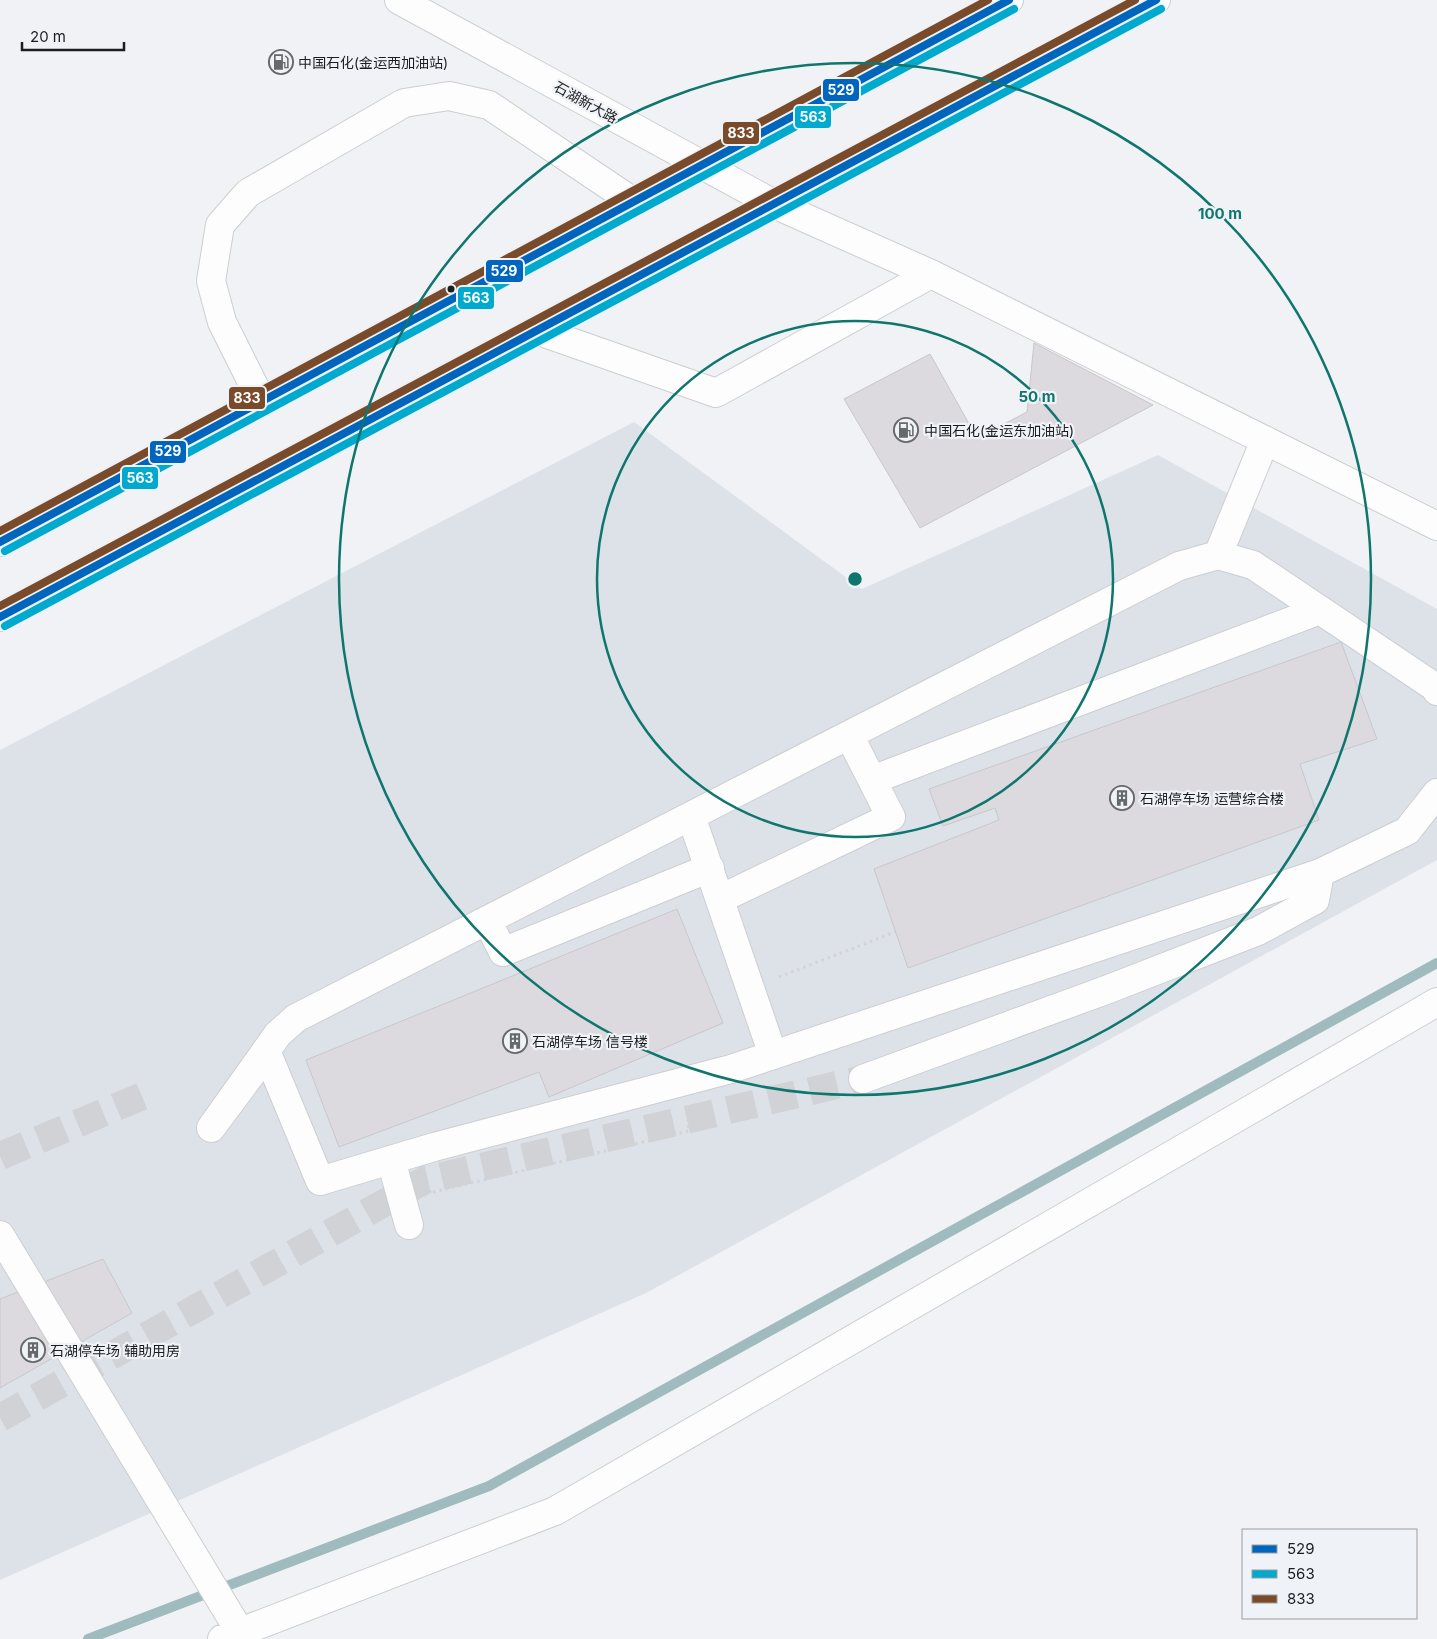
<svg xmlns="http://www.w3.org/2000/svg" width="1437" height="1639" font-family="Inter,'Noto Sans SC',sans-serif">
	<rect width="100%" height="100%" fill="#f0f2f5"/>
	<path fill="#dde2e9" d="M634,422L862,589L1158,455L1437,609V860L646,1293L0,1580V750Z"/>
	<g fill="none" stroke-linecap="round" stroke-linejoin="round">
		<path stroke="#a0bbbe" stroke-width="10" d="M88,1639L489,1486L1437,963"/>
	</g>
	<path fill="#dcd9df" stroke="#c7c8ca" d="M1034,343L1153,405L920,528L844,399L930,354L977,438L1027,412Z
		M1341,642L1377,739L1300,764L1319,820L908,968L874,869L999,820L995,808L943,826L929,789Z
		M677,909L723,1023L549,1097L539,1072L339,1147L306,1060Z
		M103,1259L132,1313L0,1388V1299Z"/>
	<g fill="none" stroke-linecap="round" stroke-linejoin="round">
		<path stroke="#d0d2d5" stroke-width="28" stroke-dasharray="28 14" stroke-linecap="butt" d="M0,1156L150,1093
			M0,1418L425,1180L863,1079"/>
		<defs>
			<path id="minor" d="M399,0L774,204L931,274L1437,526
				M539,331L716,393L931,274
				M262,402L222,322L211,281L220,225L248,193L404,103L449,96L489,105L632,201
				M1218,555L1265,440
				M872,780L1320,610
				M691,816L773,1055
				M720,899L891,817L849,735
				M487,920L503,952L710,868
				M267,1053L211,1128L278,1034L296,1018L1179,566L1218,555L1253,565L1436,688L1437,691
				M267,1053L320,1181L434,1147L731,1069L1320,873L1407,831L1437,793
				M863,1079L1106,990L1258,931L1315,900L1320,873
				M391,1160L409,1225
				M0,1235L240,1632
				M222,1639L555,1511L1437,1002"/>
			<path id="highway" d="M0,542L1009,0
				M0,617L1156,0"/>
		</defs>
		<use href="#minor" stroke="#ccced0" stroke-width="30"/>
		<use href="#highway" stroke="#ccced0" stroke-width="30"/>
		<path stroke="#d3d3d4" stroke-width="3" stroke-dasharray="2.5 4" stroke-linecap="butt" d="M779,977L895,932
			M433,1192L689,1131L687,1112"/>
		<use href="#minor" stroke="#fdfdfe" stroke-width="28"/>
		<use href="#highway" stroke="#fdfdfe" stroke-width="28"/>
		<defs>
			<path id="bus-1" d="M0,542L1009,0
				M0,617L1156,0"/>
			<path id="bus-2" d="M5,551L1014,9
				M5,626L1161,9"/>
			<path id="bus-3" d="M0,531L988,0
				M0,606L1135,0"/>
		</defs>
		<use href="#bus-1" stroke="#eff2f6" stroke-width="11"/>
		<use href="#bus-2" stroke="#eff2f6" stroke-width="11"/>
		<use href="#bus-3" stroke="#eff2f6" stroke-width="11"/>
		<use href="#bus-1" stroke="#0065bd" stroke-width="8"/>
		<use href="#bus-2" stroke="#00a9ce" stroke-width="8"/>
		<use href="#bus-3" stroke="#7a4b2a" stroke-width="8"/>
	</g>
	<g fill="none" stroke="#0f766e" stroke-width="2.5">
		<circle cx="855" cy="579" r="258"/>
		<circle cx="855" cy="579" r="516"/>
	</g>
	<defs>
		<symbol id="fuel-ring" viewBox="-11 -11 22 22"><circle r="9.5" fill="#eff2f6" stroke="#66686a" stroke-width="1.5"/><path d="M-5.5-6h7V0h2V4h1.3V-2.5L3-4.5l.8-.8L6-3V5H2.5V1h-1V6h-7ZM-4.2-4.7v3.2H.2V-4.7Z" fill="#66686a"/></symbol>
		<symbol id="building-ring" viewBox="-11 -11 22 22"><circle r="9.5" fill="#eff2f6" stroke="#66686a" stroke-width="1.5"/><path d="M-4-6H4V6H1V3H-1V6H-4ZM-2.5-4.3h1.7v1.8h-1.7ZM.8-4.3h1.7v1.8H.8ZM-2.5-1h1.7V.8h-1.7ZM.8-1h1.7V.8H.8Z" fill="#66686a"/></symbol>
	</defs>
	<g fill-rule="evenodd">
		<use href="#fuel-ring" x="267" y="48" width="28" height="28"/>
		<use href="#fuel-ring" x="892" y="416" width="28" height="28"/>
		<use href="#building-ring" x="1108" y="784" width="28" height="28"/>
		<use href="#building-ring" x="501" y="1027" width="28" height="28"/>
		<use href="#building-ring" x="19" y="1336" width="28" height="28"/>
	</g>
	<circle fill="#1c1d1f" stroke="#eff2f6" stroke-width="2" cx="451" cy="289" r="4.5"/>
	<g text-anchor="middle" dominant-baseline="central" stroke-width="4.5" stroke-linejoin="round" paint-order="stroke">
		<g font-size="14" fill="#1c1d1f" stroke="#eff2f6" text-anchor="start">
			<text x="298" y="62">中国石化(金运西加油站)</text>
			<text x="924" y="430">中国石化(金运东加油站)</text>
			<text x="1140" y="798">石湖停车场 运营综合楼</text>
			<text x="532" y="1041">石湖停车场 信号楼</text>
			<text x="50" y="1350">石湖停车场 辅助用房</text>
		</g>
		<g font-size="14" fill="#1c1d1f" stroke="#eff2f6">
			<text transform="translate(586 102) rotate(29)">石湖新大路</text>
		</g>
	</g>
	<circle cx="855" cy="579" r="8" fill="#0f766e" stroke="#eff2f6" stroke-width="2.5"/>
	<g font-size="15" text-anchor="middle" font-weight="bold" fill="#0f766e" stroke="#eff2f6" stroke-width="4.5" stroke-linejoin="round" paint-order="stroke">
		<text x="1220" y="219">100 m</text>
		<text x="1037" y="402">50 m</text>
	</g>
	<g stroke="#eff2f6" stroke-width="2">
		<rect x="822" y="78" width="38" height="24" rx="5" fill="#0065bd"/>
		<rect x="794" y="105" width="38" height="24" rx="5" fill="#00a9ce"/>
		<rect x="722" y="121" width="38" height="24" rx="5" fill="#7a4b2a"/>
		<rect x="485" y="259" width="39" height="24" rx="5" fill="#0065bd"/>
		<rect x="457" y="286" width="38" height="24" rx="5" fill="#00a9ce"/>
		<rect x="228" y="386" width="38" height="24" rx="5" fill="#7a4b2a"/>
		<rect x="149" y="440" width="38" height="24" rx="5" fill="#0065bd"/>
		<rect x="121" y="466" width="38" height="24" rx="5" fill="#00a9ce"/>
	</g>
	<g font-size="14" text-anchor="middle" font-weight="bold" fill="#fff">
		<text x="841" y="95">529</text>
		<text x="813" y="122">563</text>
		<text x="741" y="138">833</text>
		<text x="504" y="276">529</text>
		<text x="476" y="303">563</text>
		<text x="247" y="403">833</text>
		<text x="168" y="456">529</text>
		<text x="140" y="483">563</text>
	</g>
	<rect x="1242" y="1529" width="175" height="90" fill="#eff2f6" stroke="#9b9da0"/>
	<rect x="1252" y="1545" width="25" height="8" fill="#0065bd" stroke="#9b9da0"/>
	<text x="1287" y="1554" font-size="15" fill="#1c1d1f">529</text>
	<rect x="1252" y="1570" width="25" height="8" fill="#00a9ce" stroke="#9b9da0"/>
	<text x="1287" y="1579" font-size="15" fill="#1c1d1f">563</text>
	<rect x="1252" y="1595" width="25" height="8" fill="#7a4b2a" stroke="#9b9da0"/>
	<text x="1287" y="1604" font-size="15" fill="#1c1d1f">833</text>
	<path d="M22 42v8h102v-8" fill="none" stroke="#1c1d1f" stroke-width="2.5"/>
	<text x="30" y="42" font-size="15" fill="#1c1d1f" stroke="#eff2f6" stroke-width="4" paint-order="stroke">20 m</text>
</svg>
